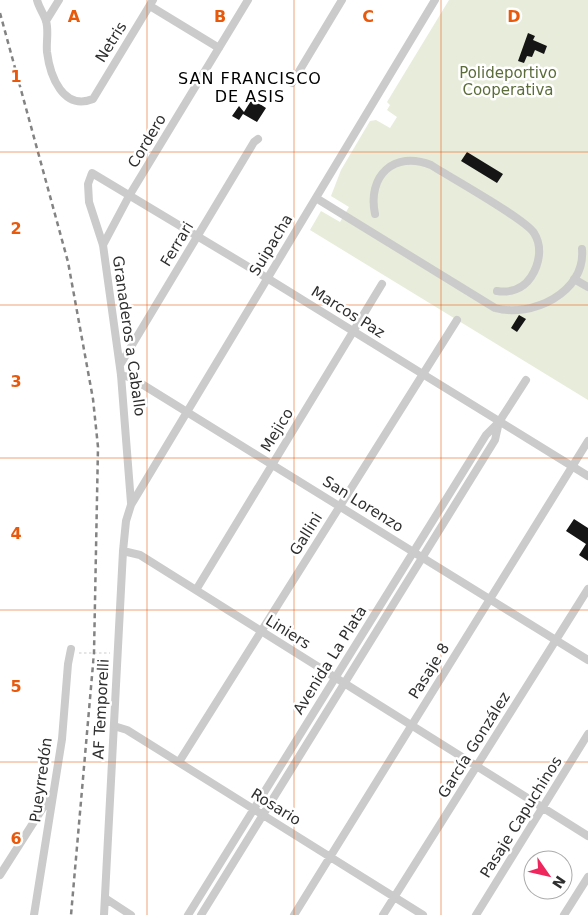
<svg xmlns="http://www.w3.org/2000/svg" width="588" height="915" font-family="'DejaVu Sans',sans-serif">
	<rect width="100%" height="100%" fill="#fff"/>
	<path fill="#e8ecda" d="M449,0H588V400L310,230L321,211L340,222L349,207L331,196L341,170L370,121L376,120L390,128L397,117L387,110L390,105L387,102Z"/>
	<path fill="#151515" d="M528,33L535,36L533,40L547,46L544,54L535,50L532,57L527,56L524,63L518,61Z
		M252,99L266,108L257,122L243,114L239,120L232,116L239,106L244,112Z
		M467,152L503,174L497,183L461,161Z
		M519,315L526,319L517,332L511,328Z
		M574,519L588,528V561L579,555L586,544L566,531Z"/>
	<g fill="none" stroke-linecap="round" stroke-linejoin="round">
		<path stroke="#cbcbcb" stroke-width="1" stroke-dasharray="2.5 2.5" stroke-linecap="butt" d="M79,653H110"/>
		<path stroke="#cbcbcb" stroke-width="8" d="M37,0C39,8 44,14 46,21C49,31 46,42 47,52C50,76 63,111 93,99L153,0
			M150,6L219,48
			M46,21L59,0
			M292,83L342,0
			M316,198L495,308C531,318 586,293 582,249
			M375,214C367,176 394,150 431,165C451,178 524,218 534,233C543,247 539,265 531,277C523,289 510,293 497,291
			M103,245L129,196L248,0
			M574,279L588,287
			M120,365L254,142L258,139
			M121,375L132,378L588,660
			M131,503L121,375L103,245L89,202L88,184L92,173L267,278L588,476
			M123,551L140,555L588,836
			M196,590L382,284
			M114,726L127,730L423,915
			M179,762L457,320
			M0,875L51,795
			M105,898L131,915
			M34,915L62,739L68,664L71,649
			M104,915L123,551L126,521L131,505L435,0
			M188,915L486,435L499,422L526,380
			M201,915L495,440L499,422
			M294,915L588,441
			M383,915L588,589
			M476,915L588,734
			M564,915L588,877"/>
		<path stroke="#838383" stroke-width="2.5" stroke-dasharray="5 4" stroke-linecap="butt" d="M0,13L68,262L93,399L98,447L94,653L71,915"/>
	</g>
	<path fill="none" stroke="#e8590c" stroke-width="1" stroke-opacity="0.55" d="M147,0V915M294,0V915M441,0V915M0,152H588M0,305H588M0,458H588M0,610H588M0,762H588"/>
	<g text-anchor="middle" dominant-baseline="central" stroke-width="5" stroke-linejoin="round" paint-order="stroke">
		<g font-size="15" fill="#2e2e2e" stroke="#fff">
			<text transform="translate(111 42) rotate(-58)">Netris</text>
			<text transform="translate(147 141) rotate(-59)">Cordero</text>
			<text transform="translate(177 244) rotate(-59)">Ferrari</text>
			<text transform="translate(271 245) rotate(-59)">Suipacha</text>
			<text transform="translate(348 312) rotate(32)">Marcos Paz</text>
			<text transform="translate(129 336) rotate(82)">Granaderos a Caballo</text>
			<text transform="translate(277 430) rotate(-59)">Mejico</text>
			<text transform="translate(363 504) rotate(32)">San Lorenzo</text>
			<text transform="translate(306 534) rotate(-58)">Gallini</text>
			<text transform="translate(288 632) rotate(32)">Liniers</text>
			<text transform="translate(330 660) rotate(-58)">Avenida La Plata</text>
			<text transform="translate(429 671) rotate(-58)">Pasaje 8</text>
			<text transform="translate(101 709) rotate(-87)">AF Temporelli</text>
			<text transform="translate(474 745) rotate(-58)">García González</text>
			<text transform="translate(41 780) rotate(-82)">Pueyrredón</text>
			<text transform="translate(276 807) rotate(32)">Rosario</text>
			<text transform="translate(521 817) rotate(-58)">Pasaje Capuchinos</text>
		</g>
		<g font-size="15" fill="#5b6c39" stroke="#fff">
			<text x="508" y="73">Polideportivo<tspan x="508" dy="17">Cooperativa</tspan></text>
		</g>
		<g font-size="16" letter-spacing="1" fill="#000" stroke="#fff">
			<text x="250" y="78">SAN FRANCISCO<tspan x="250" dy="18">DE ASIS</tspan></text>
		</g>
	</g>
	<g font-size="16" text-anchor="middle" font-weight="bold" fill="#e8590c" stroke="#fff" stroke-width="5" stroke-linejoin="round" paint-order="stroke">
		<text x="74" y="22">A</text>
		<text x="220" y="22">B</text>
		<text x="368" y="22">C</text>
		<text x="514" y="22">D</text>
		<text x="16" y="82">1</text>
		<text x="16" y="234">2</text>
		<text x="16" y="387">3</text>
		<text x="16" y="539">4</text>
		<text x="16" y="692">5</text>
		<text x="16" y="844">6</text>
	</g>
	<g transform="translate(548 875) rotate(124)"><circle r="24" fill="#ffffff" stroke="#ababab"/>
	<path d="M0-4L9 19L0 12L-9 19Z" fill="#ef255e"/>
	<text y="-8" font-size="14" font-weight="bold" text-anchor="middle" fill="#2e2e2e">N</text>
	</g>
</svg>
